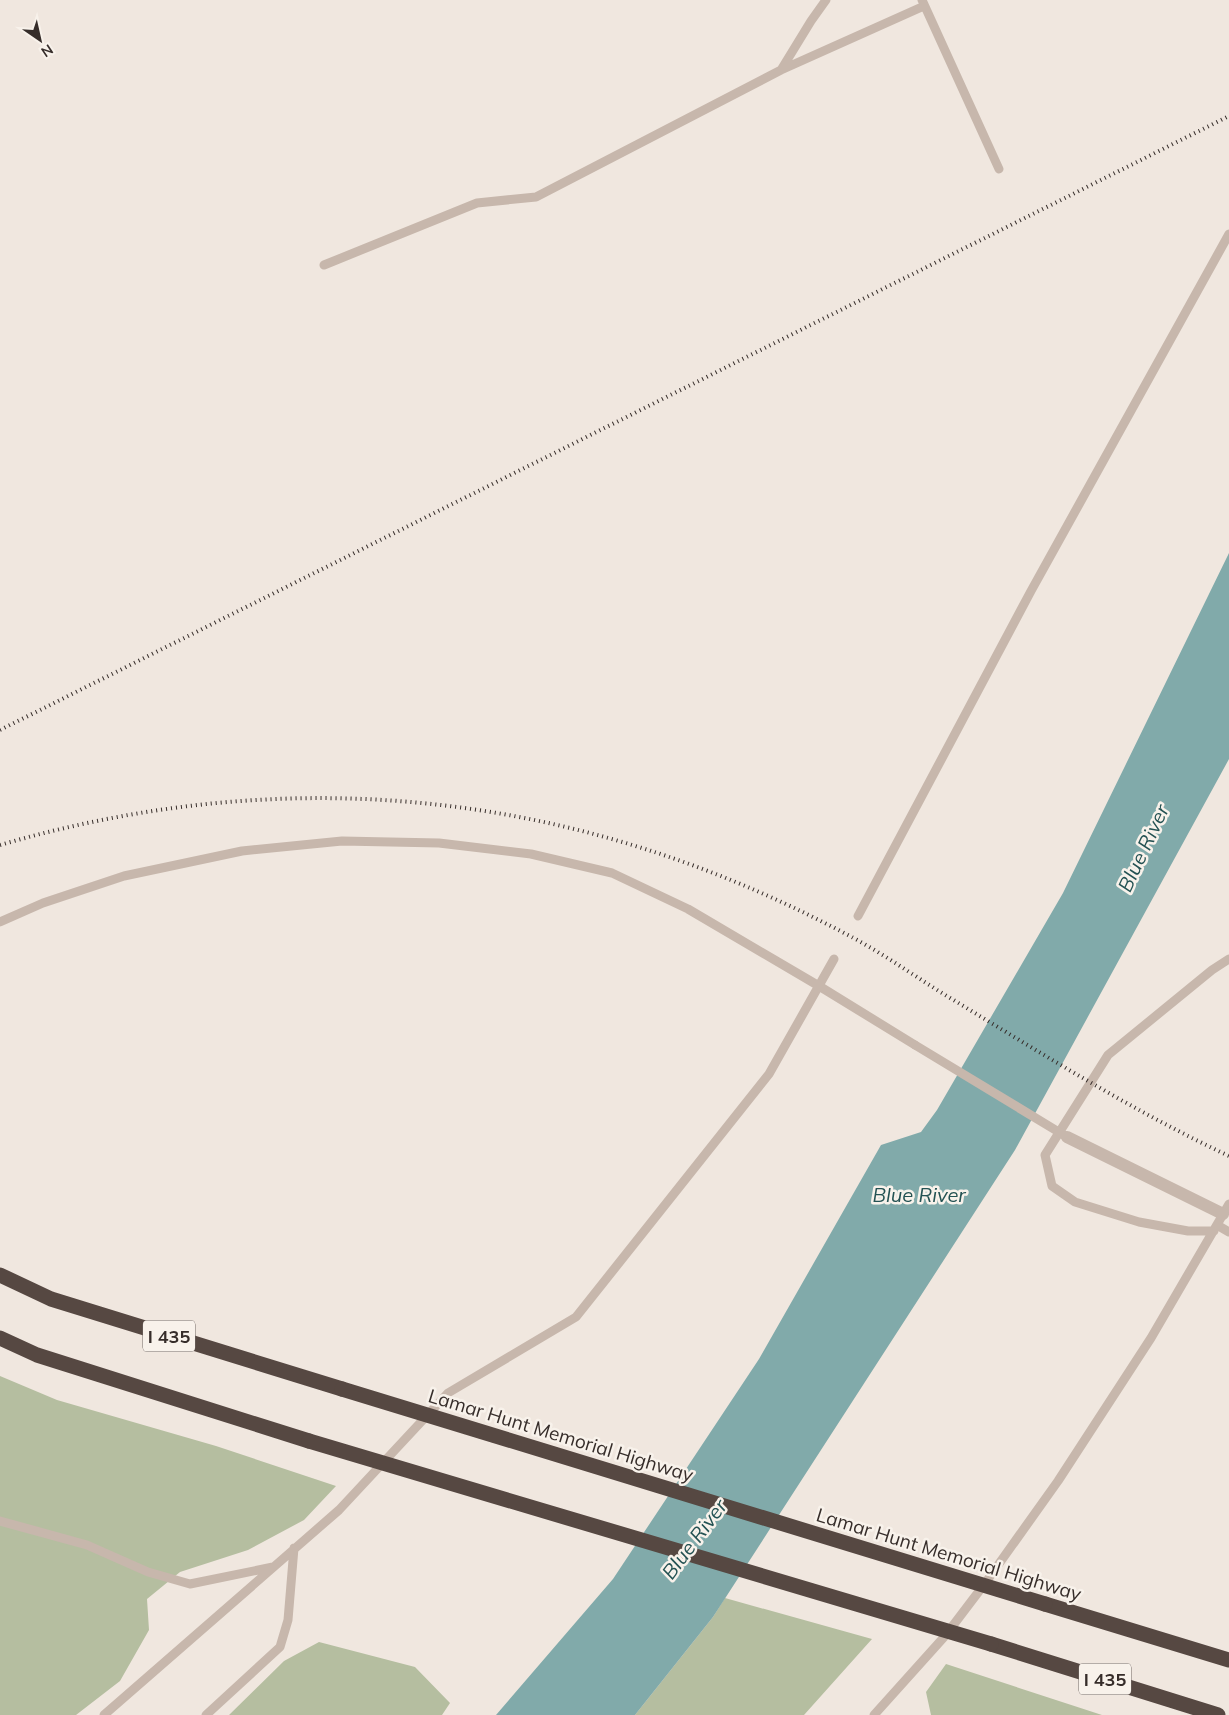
<svg xmlns="http://www.w3.org/2000/svg" width="1229" height="1715" font-family="Mulish,sans-serif">
	<rect width="100%" height="100%" fill="#f0e7df"/>
	<path fill="#b5bea0" d="M0,1376L57,1400L216,1446L336,1486L304,1520L248,1550L180,1572L147,1599L149,1630L120,1681L76,1715H0Z
		M725,1598L872,1639L804,1715H635L713,1617Z
		M319,1642L415,1667L450,1703L442,1715H229L284,1661Z
		M946,1664L1102,1715H931L926,1692Z"/>
	<path fill="#81aaaa" d="M1229,553V759L1015,1150L713,1617L635,1715H496L613,1579L759,1359L881,1145L921,1132L937,1110L1063,893Z"/>
	<g fill="none" stroke-linecap="round" stroke-linejoin="round">
		<path stroke="#c7b7ac" stroke-width="9" d="M922,0L999,169
			M781,70L924,6
			M324,265L477,203L536,197L781,70L811,21L826,0
			M858,916L1031,591L1229,234
			M0,922L43,903L124,876L242,851L342,841L439,843L531,854L612,873L688,909L819,986L915,1045
			M1217,1225L1229,1232
			M1214,1231H1188L1139,1222L1075,1202L1052,1186L1045,1155L1108,1055L1212,970L1229,959
			M0,1521L87,1545L148,1572L190,1584L273,1567
			M104,1715L339,1510L448,1393L576,1317L769,1074L834,959
			M206,1715L280,1647L288,1620L294,1548
			M874,1715L945,1636L986,1582L1058,1481L1151,1338L1229,1204"/>
		<path stroke="#c7b7ac" stroke-width="12" d="M1067,1137L1223,1214"/>
		<path stroke="#564842" stroke-width="15" d="M0,1275L51,1299L342,1389
			M0,1338L37,1355L309,1441
			M1045,1604L1229,1660
			M991,1644L1218,1715"/>
		<path stroke="#362d2a" stroke-width="4" stroke-dasharray="1 4" stroke-linecap="butt" d="M0,730L1229,116
			M0,845C292,760 577,791 846,934C879,951 910,973 942,993C1036,1050 1129,1109 1229,1156"/>
		<path stroke="#c7b7ac" stroke-width="9" d="M915,1045L1067,1137"/>
		<path stroke="#564842" stroke-width="15" d="M342,1389L1045,1604
			M309,1441L991,1644"/>
	</g>
	<g text-anchor="middle" dominant-baseline="central" stroke-width="5" stroke-linejoin="round" paint-order="stroke">
		<g fill="#f8f2eb" stroke="#706864" stroke-width="1">
			<rect x="143" y="1320.5" width="52" height="31" rx="4"/>
			<rect x="1079" y="1663.5" width="52" height="31" rx="4"/>
		</g>
		<g font-size="18" font-weight="bold" fill="#362d2a">
			<text x="169" y="1336">I 435</text>
			<text x="1105" y="1679">I 435</text>
		</g>
		<g font-size="19" fill="#362d2a" stroke="#f8f2eb">
			<text transform="translate(561 1435) rotate(17)">Lamar Hunt Memorial Highway</text>
			<text transform="translate(949 1554) rotate(17)">Lamar Hunt Memorial Highway</text>
		</g>
		<g font-size="20" font-style="italic" fill="#245253" stroke="#f8f2eb">
			<text transform="translate(1143 848) rotate(-65)">Blue River</text>
			<text x="919" y="1194">Blue River</text>
			<text transform="translate(694 1539) rotate(-53)">Blue River</text>
		</g>
	</g>
	<g transform="translate(40 40) rotate(146)" stroke="#f8f2eb" stroke-width="4" paint-order="stroke">
	<path d="M0-4L9 19L0 12L-9 19Z" fill="#362d2a"/>
	<text y="-8" font-size="14" font-weight="bold" text-anchor="middle" fill="#362d2a">N</text>
	</g>
</svg>
